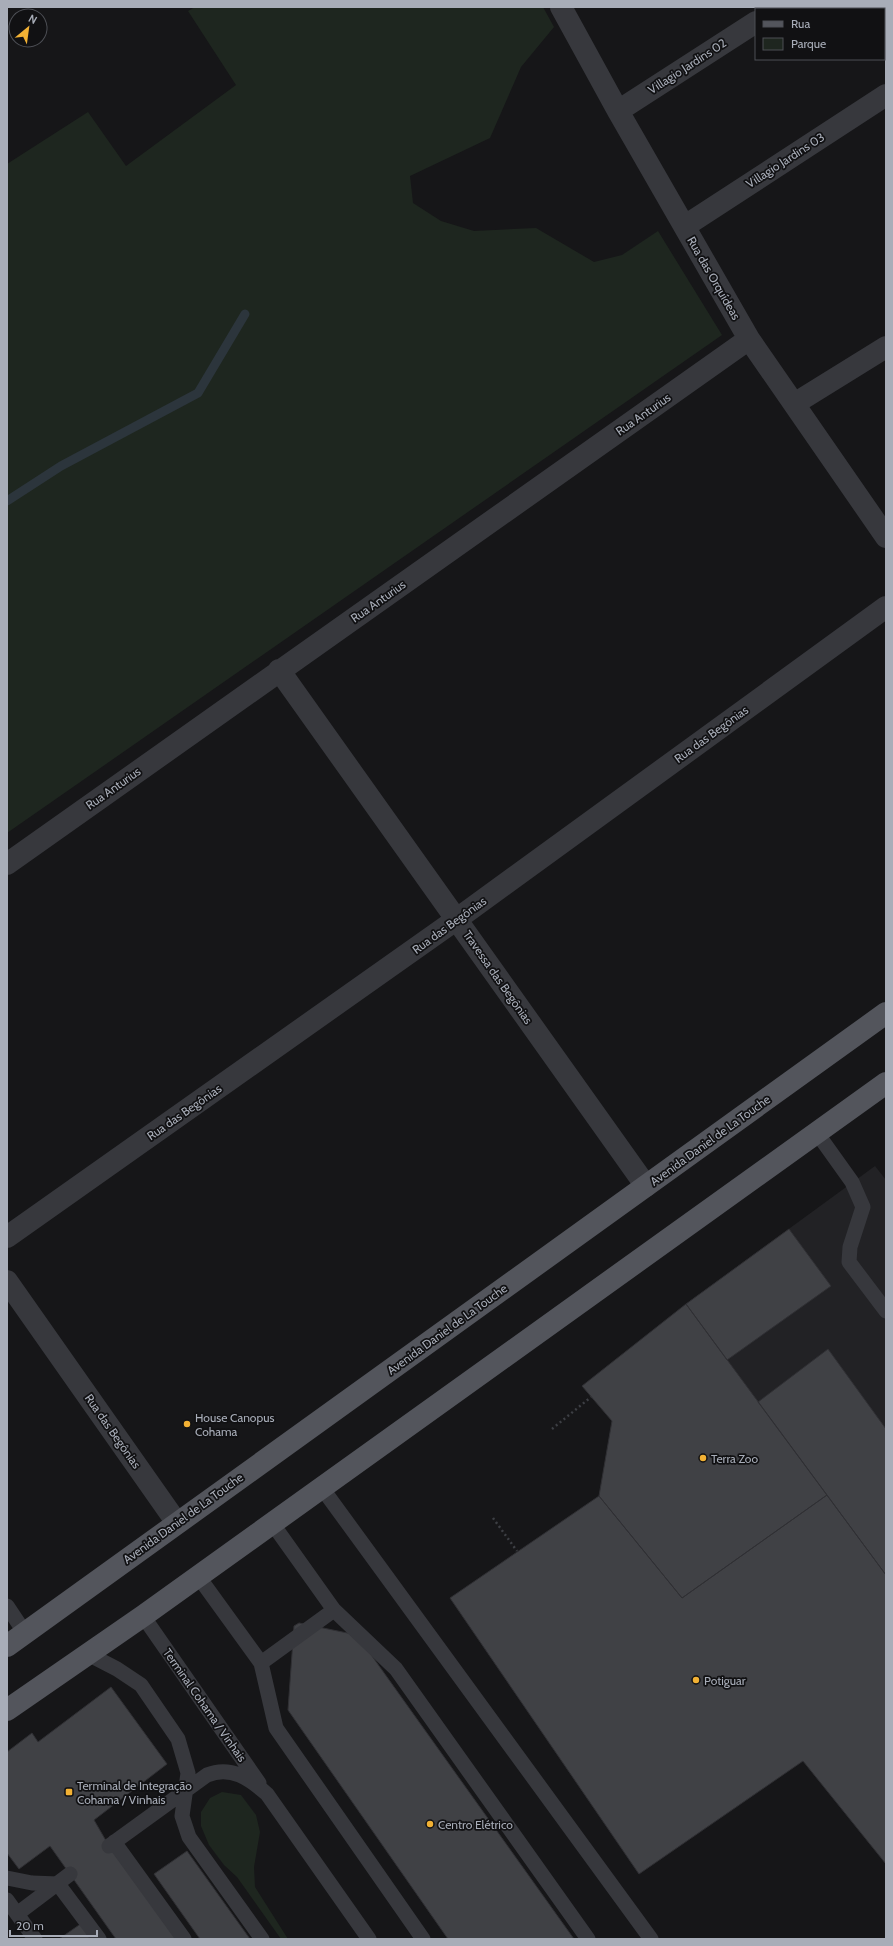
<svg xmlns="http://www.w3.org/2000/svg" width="893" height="1946" font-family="Cabin,sans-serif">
	<rect width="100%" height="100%" fill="#161618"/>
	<path fill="#222225" d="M875,1166L886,1180V1575L686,1304Z"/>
	<path fill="#1e261f" d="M195,7H543L554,27L521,67L490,138L410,176L413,203L441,221L474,231L536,228L594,262L622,255L658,231L722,335L7,833V164L88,112L126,166L236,85L188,11Z
		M222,1792L241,1795L256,1815L260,1832L254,1867L255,1887L288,1939H281L237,1877L224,1865L209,1845L201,1826V1812L210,1798Z"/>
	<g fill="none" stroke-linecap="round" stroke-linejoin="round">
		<path stroke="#2c353c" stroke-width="9" d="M7,501L61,466L198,393L245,314"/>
	</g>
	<path fill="#404145" stroke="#303034" d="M789,1229L831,1286L727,1360L686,1304Z
		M686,1304L827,1495L682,1598L599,1496L612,1421L582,1386Z
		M828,1349L886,1429V1575L758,1402Z
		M827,1495L886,1575V1864L803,1761L639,1874L450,1598L599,1496L682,1598Z
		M299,1623L357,1635L574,1939H448L288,1710L294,1626Z
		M111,1687L167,1764L94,1820L109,1846L176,1939H116L50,1846L19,1869L7,1853V1752L32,1733L38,1742Z
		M187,1851L250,1939H200L154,1874Z
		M82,1923L93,1939H59Z"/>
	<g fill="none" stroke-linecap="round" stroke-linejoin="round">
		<path stroke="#3d3f44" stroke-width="2.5" stroke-dasharray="2 3" stroke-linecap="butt" d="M552,1429L591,1397
			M493,1518L517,1551"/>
		<path stroke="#37383d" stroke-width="15" d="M817,1133L852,1182L863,1207L850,1247L849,1262L886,1311
			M322,1488L651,1939
			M198,1576L261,1663L334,1610L272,1523
			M7,1606L25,1633
			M334,1610L396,1669L588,1939
			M143,1616L259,1783
			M88,1654L117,1669L141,1685L178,1739L188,1773L182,1816L189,1837L262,1939
			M261,1663L276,1728L423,1939
			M114,1842L184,1939
			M109,1846L207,1775C231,1765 250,1779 267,1794L369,1939
			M7,1878L32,1883L58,1884
			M58,1884L99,1939
			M7,1900L35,1939
			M17,1914L70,1874"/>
		<path stroke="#37383d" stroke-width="22" d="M561,7L618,111L749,339L886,537
			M776,9L779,7
			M618,111L756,22
			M685,226L886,95
			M794,404L886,347
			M279,670L646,1186
			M7,864L749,339
			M7,1237L457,919L886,607
			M7,1281L177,1523"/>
		<path stroke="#53555c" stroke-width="22" d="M7,1646L886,1013
			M7,1710L143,1616L886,1083"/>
	</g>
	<g fill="#f2b134" stroke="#111113" stroke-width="1.5">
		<circle cx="187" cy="1424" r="4"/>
		<circle cx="703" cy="1458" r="4"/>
		<circle cx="696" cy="1680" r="4"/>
		<rect x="65" y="1788" width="8" height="8" rx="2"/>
		<circle cx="430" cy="1824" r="4"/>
	</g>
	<g text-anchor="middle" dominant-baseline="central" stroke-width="3.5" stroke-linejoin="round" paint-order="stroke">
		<g font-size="12" fill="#a8adb8" stroke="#111113">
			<text transform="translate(687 66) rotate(-33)">Villagio Jardins 02</text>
			<text transform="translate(785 160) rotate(-33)">Villagio Jardins 03</text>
			<text transform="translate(714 278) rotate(60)">Rua das Orquídeas</text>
			<text transform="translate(643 414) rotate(-35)">Rua Anturius</text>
			<text transform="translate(378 601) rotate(-35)">Rua Anturius</text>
			<text transform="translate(711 734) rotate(-36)">Rua das Begônias</text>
			<text transform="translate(113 788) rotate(-35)">Rua Anturius</text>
			<text transform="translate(449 925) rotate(-36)">Rua das Begônias</text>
			<text transform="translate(498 977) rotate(55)">Travessa das Begônias</text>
			<text transform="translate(184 1112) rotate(-35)">Rua das Begônias</text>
			<text transform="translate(710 1140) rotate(-36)">Avenida Daniel de La Touche</text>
			<text transform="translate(447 1329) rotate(-36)">Avenida Daniel de La Touche</text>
			<text transform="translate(113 1431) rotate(55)">Rua das Begônias</text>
			<text transform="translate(183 1518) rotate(-36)">Avenida Daniel de La Touche</text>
			<text transform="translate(205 1705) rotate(55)">Terminal Cohama / Vinhais</text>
		</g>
		<g font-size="12" fill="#a8adb8" stroke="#111113" text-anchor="start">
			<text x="195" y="1417">House Canopus<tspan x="195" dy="14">Cohama</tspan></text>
			<text x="711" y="1458">Terra Zoo</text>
			<text x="704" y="1680">Potiguar</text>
			<text x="77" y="1785">Terminal de Integração<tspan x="77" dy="14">Cohama / Vinhais</tspan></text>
			<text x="438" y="1824">Centro Elétrico</text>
		</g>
	</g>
	<rect width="893" height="1946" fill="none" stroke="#a8adb8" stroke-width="16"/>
	<rect x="755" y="8" width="130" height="52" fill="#111113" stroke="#4d4f55"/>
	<rect x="763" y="21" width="20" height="6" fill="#53555c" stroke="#4d4f55"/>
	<text x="791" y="28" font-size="12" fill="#a8adb8">Rua</text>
	<rect x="763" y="38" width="20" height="12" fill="#1e261f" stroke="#4d4f55"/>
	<text x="791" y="48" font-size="12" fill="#a8adb8">Parque</text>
	<g transform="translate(28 28) rotate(29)"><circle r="19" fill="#111113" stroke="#4d4f55"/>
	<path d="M0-3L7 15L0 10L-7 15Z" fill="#f2b134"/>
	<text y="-6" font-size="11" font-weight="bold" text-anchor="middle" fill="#a8adb8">N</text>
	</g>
	<path d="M10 1930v6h87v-6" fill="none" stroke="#a8adb8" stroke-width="2"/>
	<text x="16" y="1930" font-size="12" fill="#a8adb8" stroke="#111113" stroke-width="3" paint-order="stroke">20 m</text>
</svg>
